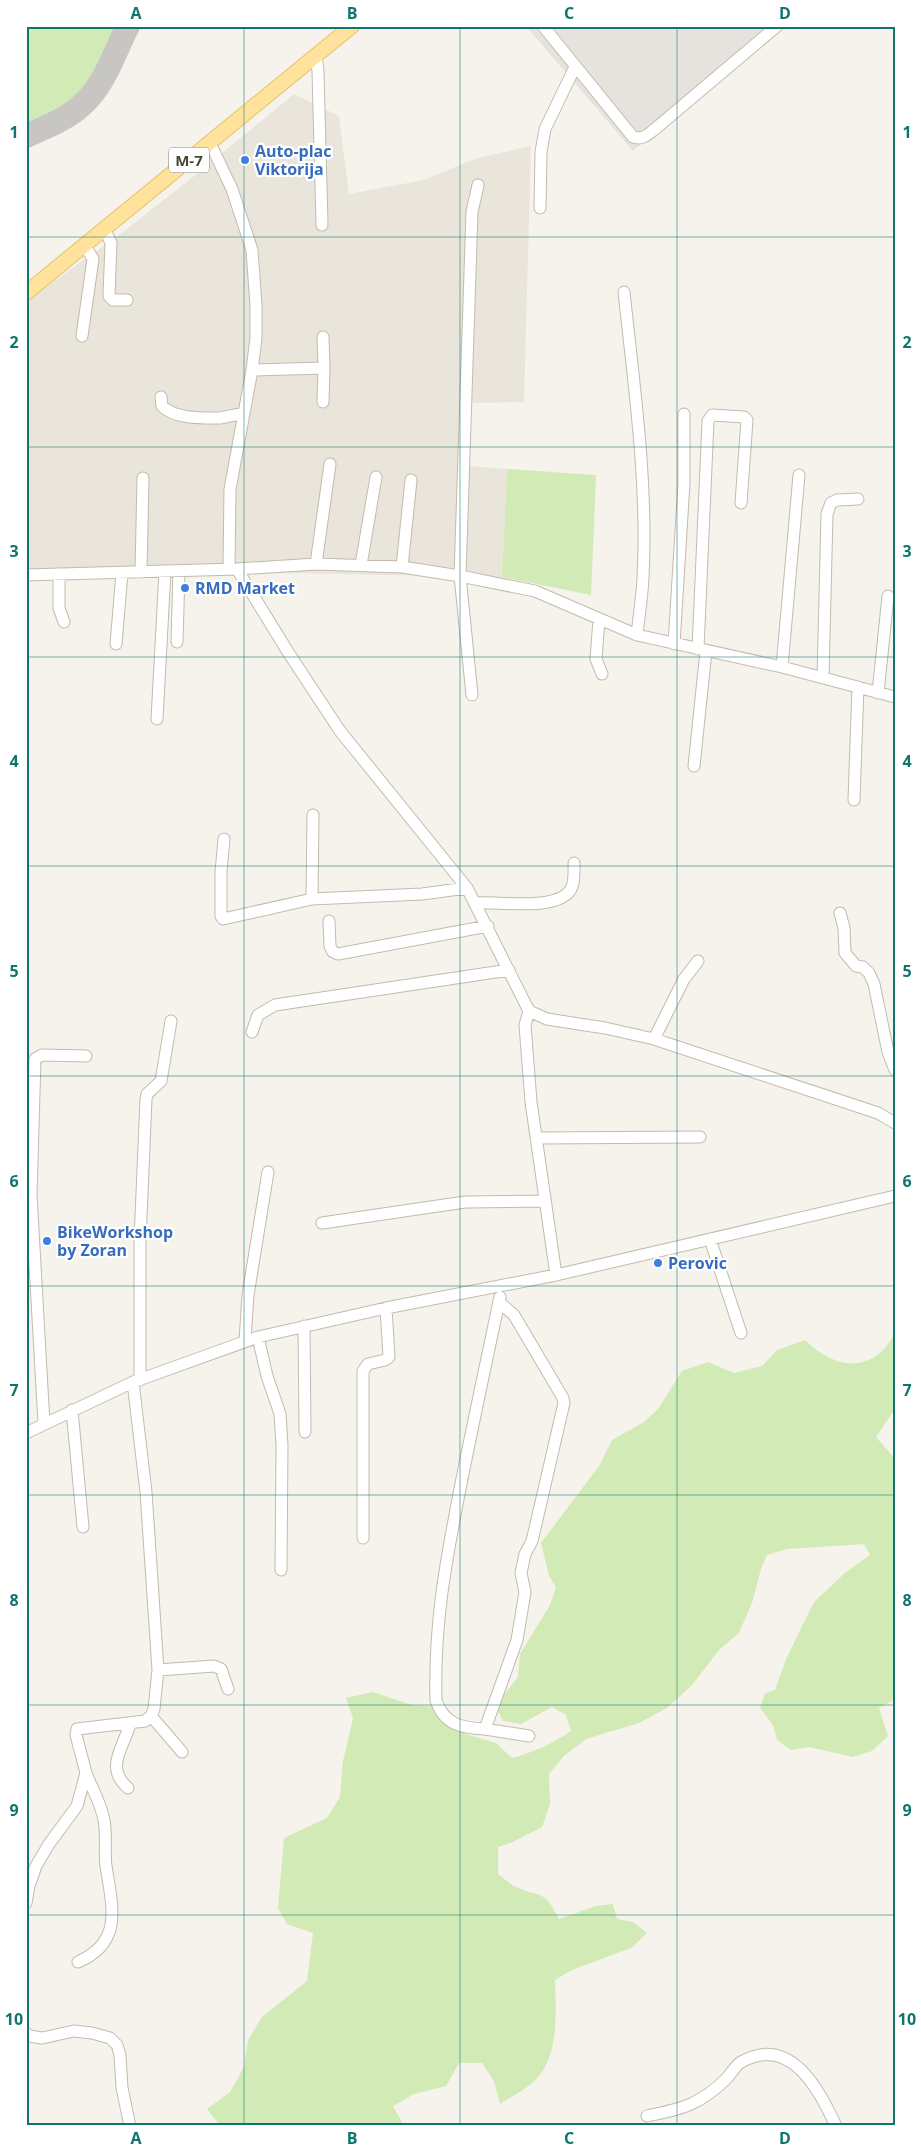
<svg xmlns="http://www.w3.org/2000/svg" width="921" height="2152" font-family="'Open Sans',sans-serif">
	<rect width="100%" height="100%" fill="#f6f3ec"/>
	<path fill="#eae5da" d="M294,94L339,116L349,194L424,180L477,158L531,146L524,402L471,403L470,466L507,469L502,577L179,571L26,580V301L123,232L198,173Z"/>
	<path fill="#e6e2dd" d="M526,26H781L633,151Z"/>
	<path fill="#d2eab5" d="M26,26H120C106,51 94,80 74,99C60,112 43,119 26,127Z
		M507,469L596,475L591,595L502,577Z
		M895,1333V1409L876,1437L895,1459V1699L879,1708L888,1736L872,1751L853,1757L809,1747L791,1750L777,1740L773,1725L760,1708L765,1693L775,1690L786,1659L814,1602L846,1572L870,1555L864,1544L787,1549L767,1555L761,1569L752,1603L739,1633L719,1650L692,1685L667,1708L639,1723L586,1739L564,1756L549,1774L550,1804L542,1827L513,1842L498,1847V1874C503,1878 509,1883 514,1886C541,1899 543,1887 559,1919L596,1906L613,1904L617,1919L633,1922L647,1933L631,1948L572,1970L555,1980C556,2011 559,2053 538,2077C529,2088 512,2096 500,2104L494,2081L482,2063H459L446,2086L414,2094L393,2106L404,2126H246L219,2124L207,2109L230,2092L244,2067L248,2040L262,2017L307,1981L313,1933L287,1924L278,1908L284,1838L327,1818L340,1797L343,1761L353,1718L346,1698L373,1692L412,1705L438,1707L453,1725L469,1735L496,1743L512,1758C534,1752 552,1744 571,1731L566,1715L552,1707L521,1724L503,1721L495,1706L518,1677L520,1654L550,1605L556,1587L549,1576L541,1543L599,1466L612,1440L644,1422L658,1409L682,1371L708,1362L734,1373L762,1366L777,1350L805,1340C826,1361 856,1374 881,1352C887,1347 891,1339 895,1333Z"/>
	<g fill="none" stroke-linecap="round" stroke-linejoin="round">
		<path stroke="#c8c6c3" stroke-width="24" d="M26,136C46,127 68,119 84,103C105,84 115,51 128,26"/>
		<defs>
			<path id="minor" d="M543,26L633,137C643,140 647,135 655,129L777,26
				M316,56L318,71L322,225
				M210,143L232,189L252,250L256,305V338L252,370L230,489L229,568
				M540,208L541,152L545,129L575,67
				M105,230L111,243L109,296L113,300H127
				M624,292C634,386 648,482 643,578C642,597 639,616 637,635
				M82,336L93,259L85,246
				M323,337L324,368
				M252,370L324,368L323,402
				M161,397L162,406C175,419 201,418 220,418C228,417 235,414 244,414
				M316,564L330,464
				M361,565L376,477
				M402,567L411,480
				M237,569L288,652L340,731L467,888L529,1011L547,1019L605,1028L654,1039L878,1113L895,1123
				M141,572L143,478
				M59,574V608L64,622
				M26,575L237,569L316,564L402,567L460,576L535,591L637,635L782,667L895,697
				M599,620L596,659L602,674
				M177,642L179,571
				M116,644L122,573
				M674,644L684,483V414
				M698,649L708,421L712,415L744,417L747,420L741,503
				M782,667L799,475
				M823,678L827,514L831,503L837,500L858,499
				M878,693L888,596
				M472,695L460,576L472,212L478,185
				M157,719L165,571
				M694,766L706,651
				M854,800L858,687
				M224,839L221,872V916L223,919L312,899L422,894L467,888
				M312,899L313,815
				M475,903C497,901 558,912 571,889C575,882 574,871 574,863
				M840,913L844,928L845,953L856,966L863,967L869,973L874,984L888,1052L895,1070
				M329,921L330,946L333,952L338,954L488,926
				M529,1011L525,1025L531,1102L556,1275
				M252,1032L258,1015L275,1005L509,970
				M654,1039L684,979L698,961
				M536,1138L700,1137
				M322,1223L465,1202L545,1201
				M710,1239L741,1333
				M499,1302L514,1315L563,1398L564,1403L532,1541L525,1554L521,1573L525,1592L517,1640L485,1729L529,1736
				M304,1326L305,1432
				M258,1337L267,1376L280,1414L282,1445L281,1570
				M245,1341L248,1295L268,1172
				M140,1380V1240L146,1099L147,1094L161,1081L171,1021
				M72,1410L83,1527
				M44,1423L31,1195L35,1059L42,1055L86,1056
				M26,1433L133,1382L258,1337L386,1308L556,1275L895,1196
				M363,1538V1371L368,1364L385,1360L389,1357L386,1308
				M158,1670L214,1666L221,1669L228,1689
				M151,1716L182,1752
				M485,1729C462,1728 444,1725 436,1700C434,1626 445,1566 459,1494C472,1428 486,1363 500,1297
				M128,1788C104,1767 124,1747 130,1724
				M26,1903L29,1886L36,1866L49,1844L77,1806L86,1773L76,1735L77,1729L145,1721L151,1716L154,1709L158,1670L146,1492L133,1382
				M78,1962C124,1942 112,1906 106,1866C104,1851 107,1835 104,1820C101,1803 92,1789 86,1773
				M26,2033L29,2036L42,2038L74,2031L92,2033L110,2038L117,2045L120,2055L122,2088L130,2126
				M647,2116C661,2113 678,2110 691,2104C704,2098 716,2089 726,2079C731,2074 735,2066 741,2062C791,2034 819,2090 836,2126"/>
			<path id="major" d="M26,293L352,26"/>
		</defs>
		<use href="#minor" stroke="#c2bbae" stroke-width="13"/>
		<use href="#major" stroke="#e6c16a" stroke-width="16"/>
		<use href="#minor" stroke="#fff" stroke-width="11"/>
		<use href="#major" stroke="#ffe39c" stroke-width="14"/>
	</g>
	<path fill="none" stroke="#0f766e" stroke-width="1" stroke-opacity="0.55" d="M244,26V2126M460,26V2126M677,26V2126M26,237H895M26,447H895M26,657H895M26,866H895M26,1076H895M26,1286H895M26,1495H895M26,1705H895M26,1915H895"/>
	<g fill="#3f7fe0" stroke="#fff" stroke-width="2">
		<circle cx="245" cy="160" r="5"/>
		<circle cx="185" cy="588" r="5"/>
		<circle cx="47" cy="1241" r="5"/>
		<circle cx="658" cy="1263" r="5"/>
	</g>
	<g text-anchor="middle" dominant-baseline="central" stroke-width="4.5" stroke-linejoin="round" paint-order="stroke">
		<rect fill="#fff" stroke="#817c74" stroke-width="1" x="169" y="147.5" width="40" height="25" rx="4"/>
		<g font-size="15" font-weight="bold" fill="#4b4439">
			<text x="189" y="160">M-7</text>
		</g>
		<g font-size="16" font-weight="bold" fill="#366cbe" stroke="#fff" text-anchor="start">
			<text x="255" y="151">Auto-plac<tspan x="255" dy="18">Viktorija</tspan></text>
			<text x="195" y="588">RMD Market</text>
			<text x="57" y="1232">BikeWorkshop<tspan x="57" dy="18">by Zoran</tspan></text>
			<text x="668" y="1263">Perovic</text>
		</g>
	</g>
	<rect width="921" height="2152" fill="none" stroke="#ffffff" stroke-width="55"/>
	<rect x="28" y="28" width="866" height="2096" fill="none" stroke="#0f766e" stroke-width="2"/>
	<g font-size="16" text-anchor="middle" font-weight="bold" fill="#0f766e">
		<text x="136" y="19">A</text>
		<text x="352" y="19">B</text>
		<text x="569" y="19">C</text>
		<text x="785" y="19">D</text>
		<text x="14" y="138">1</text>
		<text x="907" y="138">1</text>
		<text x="14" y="348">2</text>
		<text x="907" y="348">2</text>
		<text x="14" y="557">3</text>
		<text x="907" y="557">3</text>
		<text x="14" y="767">4</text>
		<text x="907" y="767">4</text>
		<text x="14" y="977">5</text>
		<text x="907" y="977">5</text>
		<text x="14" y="1187">6</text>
		<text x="907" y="1187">6</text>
		<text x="14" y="1396">7</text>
		<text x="907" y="1396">7</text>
		<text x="14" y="1606">8</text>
		<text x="907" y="1606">8</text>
		<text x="14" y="1816">9</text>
		<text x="907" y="1816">9</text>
		<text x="14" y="2025">10</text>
		<text x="907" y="2025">10</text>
		<text x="136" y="2144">A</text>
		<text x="352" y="2144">B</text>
		<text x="569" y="2144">C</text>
		<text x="785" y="2144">D</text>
	</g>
</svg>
